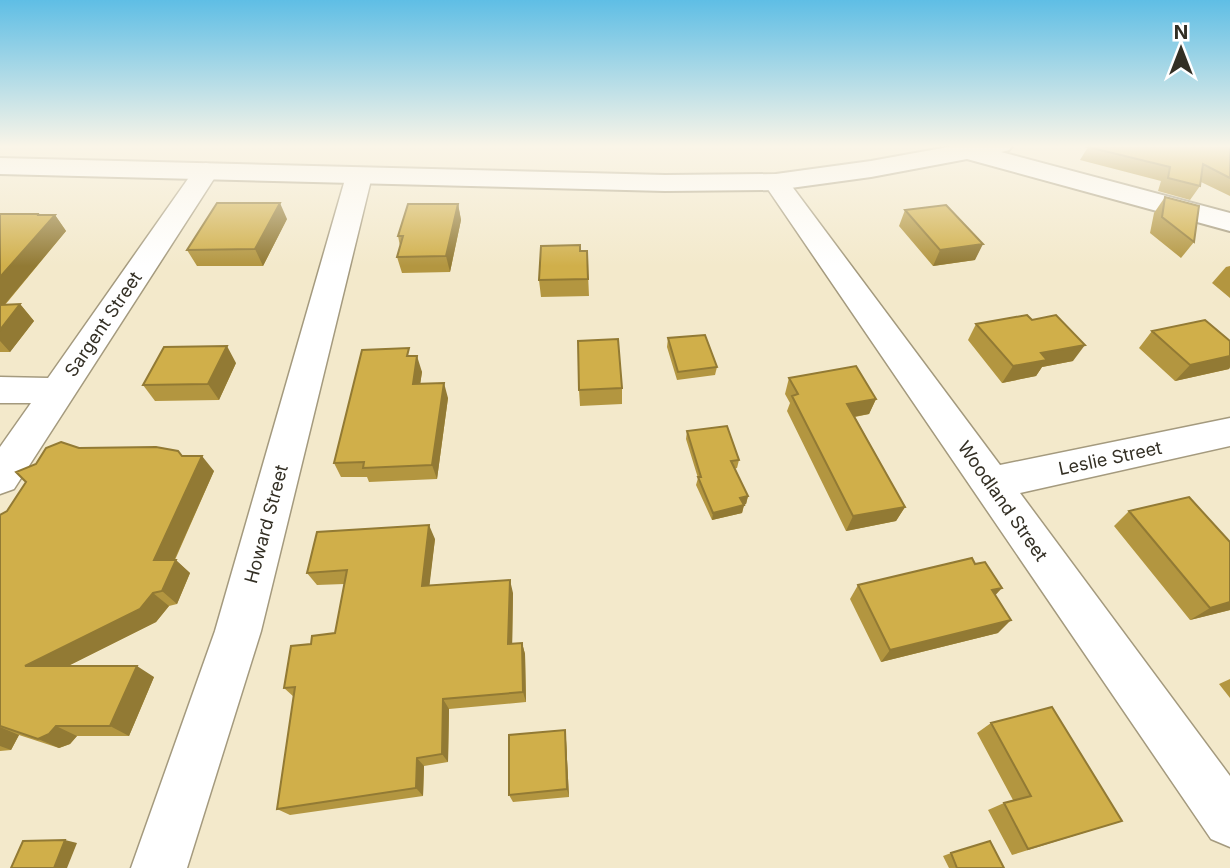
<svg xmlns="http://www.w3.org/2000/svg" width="1230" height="868" font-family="Inter,sans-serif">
	<rect width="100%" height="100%" fill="#f3e9cb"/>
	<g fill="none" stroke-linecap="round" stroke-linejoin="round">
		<defs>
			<path id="street" d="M206,163L215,166L219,171L14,489L0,494V447L31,403H0V377L48,378L197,166Z
				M359,168L368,171L372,176L261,631L187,868H131L215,631L346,176L350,171Z
				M776,174L785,177L1000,465L1230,418V446L1020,493L1230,776V847L1211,839L763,182L767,177Z"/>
			<path id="secondary" d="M959,145H1013L1009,150L1001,152L1230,213V231L967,159L871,177L776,190L665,191L0,174V158L665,175L776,174L871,161Z"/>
		</defs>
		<use href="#street" stroke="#a49a7e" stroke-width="3"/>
		<use href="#secondary" stroke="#a49a7e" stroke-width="4"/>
		<use href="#street" fill="#fff" fill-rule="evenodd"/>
		<use href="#secondary" fill="#fff" fill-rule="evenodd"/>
	</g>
	<path fill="#b39640" d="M1230,145V196L1201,182L1200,186L1190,200L1158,191L1161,181L1080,160L1088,147Z
		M1165,197L1194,242L1181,258L1150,233L1154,213Z
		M458,204L461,220L450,272L402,273L397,257L400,246L398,236Z
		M905,210L975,260L933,266L899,226Z
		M0,214H39L40,215H55L66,231L5,305L20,304L34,321L10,352H0Z
		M287,219L263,266H197L187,250Z
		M581,251H587L589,296L541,297L539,280Z
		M1230,266V298L1212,283L1226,267Z
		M976,324L1073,361L1042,367L1036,376L1002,383L968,340Z
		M1152,331L1230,341V367L1229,369L1175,381L1139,348Z
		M668,338L717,367L715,375L677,380L667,347Z
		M412,356L422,372L420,384L448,398L437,479L369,482L367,477H341L334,463Z
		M236,363L219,400L155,401L143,385Z
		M789,378L876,399L869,414L855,417L905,507L896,521L846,531L787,411L790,403L785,394Z
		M622,388V404L580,406L579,390Z
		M687,431L739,460L737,468L734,469L748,496L746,504L744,505L742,513L712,520L696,485L698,478L686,439Z
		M79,448L182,456L214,471L175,560L190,573L177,604L169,606L156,622L68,666L154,677L129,736H77L70,744L59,748L19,735L11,750L0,751V515L7,511Z
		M1129,511L1230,542V610L1190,620L1114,526Z
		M435,539L429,585L513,593L512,643H522L525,654L526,702L449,709L448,762L424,766L423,796L290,815L277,809L294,697L284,688L311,644L335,633L344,584L317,585L307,573Z
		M858,585L995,595L998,633L881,662L850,599Z
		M1230,679V698L1219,684Z
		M991,723L1122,821L1012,855L988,810L1004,803L1013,800L977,733Z
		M565,730L566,740L569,797L513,802L509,795Z
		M951,853L1004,868H949L943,856Z"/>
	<path fill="#927a34" d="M280,203L287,219L263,266L255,249Z
		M458,204L461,220L450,272L446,256Z
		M39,214L47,224L55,215L66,231L0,310V277Z
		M983,244L975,260L933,266L940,250Z
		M20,304L34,321L10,352L0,341V330Z
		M1085,345L1073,361L1042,367L1036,376L1002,383L1013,366L1041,353Z
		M227,346L236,363L219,400L208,384Z
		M417,356L422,372L418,399L413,384Z
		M1230,356V367L1229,369L1175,381L1190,365Z
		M444,383L448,398L437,479L432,465Z
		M876,399L869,414L841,419L847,404Z
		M202,456L214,471L168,574L154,560Z
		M748,496L746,504L738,506L740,498Z
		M744,505L742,513L712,520L713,513Z
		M905,507L896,521L846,531L853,516Z
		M429,525L435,539L428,598L422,586Z
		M176,560L190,573L177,604L162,591Z
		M510,580L513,593L512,655L508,644Z
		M1002,588L990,601L992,590Z
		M153,593L169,606L156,622L46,677L25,666Z
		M1230,602V610L1190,620L1210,608Z
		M1011,620L998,633L881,662L890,650Z
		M522,643L525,654L526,702L523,692Z
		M137,666L154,677L129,736L110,726Z
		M443,699L449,709L448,762L442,754Z
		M56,726L77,736L70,744L59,748L38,739Z
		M0,727L19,735L11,750L0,746Z
		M565,730L566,740L569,797L567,789Z
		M417,758L424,766L423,796L416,788Z
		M65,840L77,843L67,868H54Z"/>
	<path fill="#d0af4a" stroke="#927a34" stroke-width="2" d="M1093,145H1230V178L1203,164L1200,186L1168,178L1170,167L1088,147Z
		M1165,197L1199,206L1194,242L1162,217Z
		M217,203H280L255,249L187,250Z
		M408,204H458L446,256L397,257L403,236H398Z
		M946,205L983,244L940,250L905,210Z
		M0,214H39L37,215H55L0,277Z
		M580,245V251H587L588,279L539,280L541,246Z
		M20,304L0,330V305Z
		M1027,315L1032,320L1056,315L1085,345L1041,353L1047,360L1013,366L976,324Z
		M1205,320L1230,341V356L1190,365L1152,331Z
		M705,335L717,367L678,372L668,338Z
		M618,339L622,388L579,390L578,341Z
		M227,346L208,384L143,385L164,347Z
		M409,348L407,356H417L413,384L444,383L432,465L363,468L364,462L334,463L362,350Z
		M856,366L876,399L847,404L905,507L853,516L792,396L798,394L789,378Z
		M727,426L739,460L731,461L748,496L740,498L744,505L713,513L698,477H701L687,431Z
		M61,442L79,448L156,447L178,451L182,456H202L154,560H176L162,591L153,593L140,609L25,666H137L110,726H56L49,734L38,739L0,726V515L7,511L26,482L16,472L36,464L46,448Z
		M1189,497L1230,542V602L1210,608L1129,511Z
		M429,525L422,586L510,580L508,644L522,643L523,692L443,699L442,754L417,758L416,788L277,809L295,687L284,688L291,646L311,644L312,636L335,633L347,570L307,573L317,532Z
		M972,558L975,564L985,562L1002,588L992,590L1011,620L890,650L858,585Z
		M1052,707L1122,821L1028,849L1004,803L1031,796L991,723Z
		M565,730L567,789L509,795V735Z
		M65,840L54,868H11L23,841Z
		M990,841L1004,868H957L951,853Z"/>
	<linearGradient id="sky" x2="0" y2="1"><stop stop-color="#5fbee5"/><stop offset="0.55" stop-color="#faf5e8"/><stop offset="1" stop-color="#faf5e8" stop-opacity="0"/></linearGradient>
	<rect width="1230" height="266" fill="url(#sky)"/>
	<g text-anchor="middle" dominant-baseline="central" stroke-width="6" stroke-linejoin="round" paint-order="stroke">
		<g font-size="18" fill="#332f24" stroke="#fff">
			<text transform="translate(103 324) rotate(-56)">Sargent Street</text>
			<text transform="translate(1110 458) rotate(-12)">Leslie Street</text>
			<text transform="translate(1003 501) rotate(55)">Woodland Street</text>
			<text transform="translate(266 524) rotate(-75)">Howard Street</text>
		</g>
	</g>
	<g transform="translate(1181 49)" stroke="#ffffff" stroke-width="5" paint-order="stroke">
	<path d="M0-5L12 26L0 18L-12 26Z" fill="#332f24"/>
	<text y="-10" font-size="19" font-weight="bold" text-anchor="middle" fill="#332f24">N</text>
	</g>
</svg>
